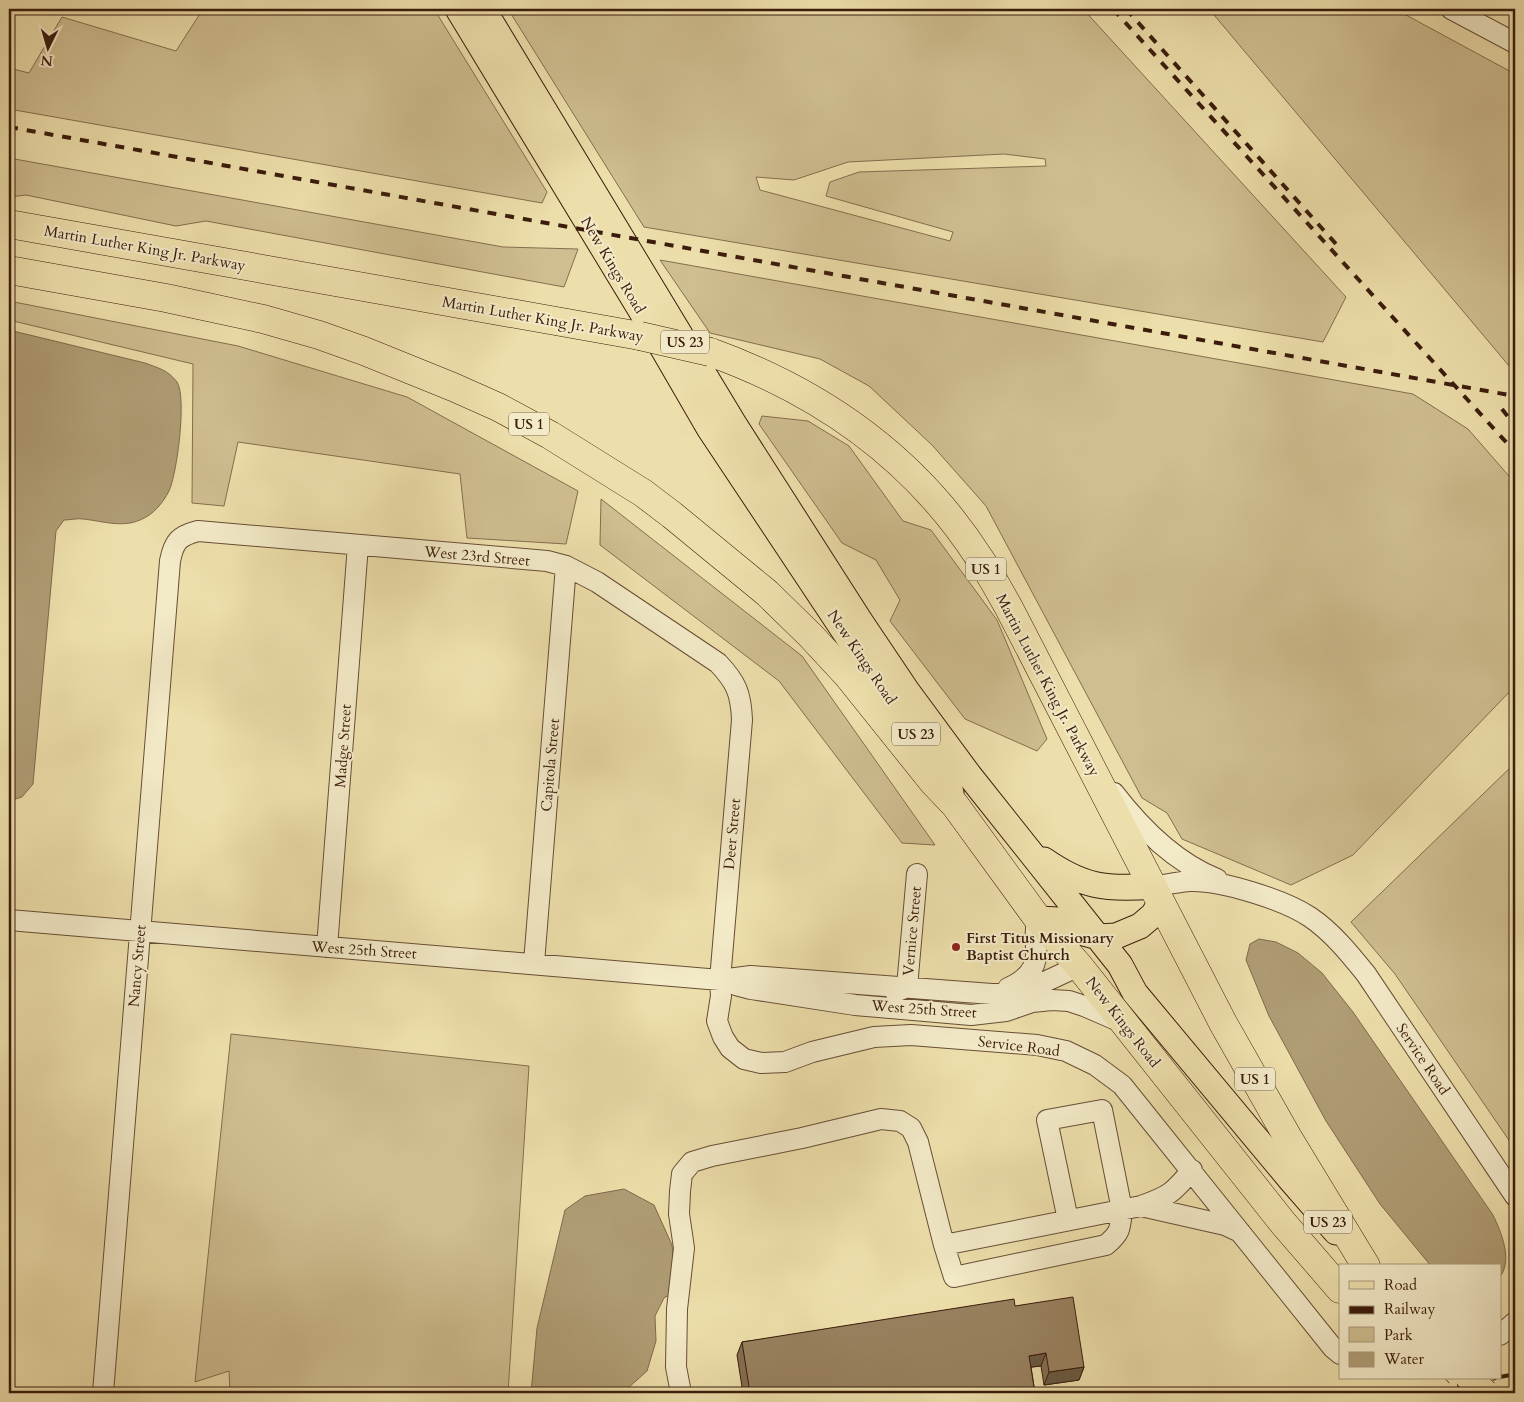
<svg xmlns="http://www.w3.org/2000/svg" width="1524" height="1402" font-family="Cardo,serif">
	<rect width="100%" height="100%" fill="#eddfab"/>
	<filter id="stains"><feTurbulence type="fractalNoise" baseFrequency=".004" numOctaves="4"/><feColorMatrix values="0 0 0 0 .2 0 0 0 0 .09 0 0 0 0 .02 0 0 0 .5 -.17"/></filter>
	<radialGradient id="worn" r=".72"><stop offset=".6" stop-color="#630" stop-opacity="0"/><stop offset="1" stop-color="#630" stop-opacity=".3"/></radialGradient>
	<path fill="#cfbe90" stroke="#856d4e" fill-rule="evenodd" d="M203,9H434L547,192L542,203L9,109V68L29,73L62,17L176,51Z
		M508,9H1083L1346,297L1323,342L644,227ZM1004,154L1045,159L1046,166L859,172L830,182L826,196L953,232L950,241L760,190L756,177L794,180L848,162Z
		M1209,9H1395L1515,74V373Z
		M9,158L503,247L578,249L564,287L206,221L176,226L26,195L9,197Z
		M660,260L1413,394L1468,429L1515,483V686L1353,855L1291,885L1182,839L1167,813L1142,798L986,506L932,445L869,386L820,359L710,333Z
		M9,301L238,346L407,397L578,491L566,544L467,538L460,474L238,442L224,506L192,503L193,364L9,320Z
		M762,416L808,421L849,446L903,521L931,530L997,620L1047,739L1037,751L965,719L890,621L900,600L876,560L842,543L759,424Z
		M601,499L802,656L935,845L902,843L779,681L600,545Z
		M1515,763V1149L1395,974L1351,922Z
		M231,1034L529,1066L508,1393H230L229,1371L195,1382Z"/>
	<path fill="#b09d75" stroke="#81694b" d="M9,330L145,363C158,368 168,370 177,382C187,397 177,474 169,491C163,503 153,515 140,520C122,528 102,521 83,519C77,518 71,520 64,520L56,531L33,784L22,797L9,801Z
		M1259,939L1276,942L1298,953L1322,973L1353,1012L1493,1215C1501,1232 1513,1259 1500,1277V1266H1431L1380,1204L1326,1121L1269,1016L1246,960L1250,944Z
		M624,1189L654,1205L672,1245L676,1291L664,1298L655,1316L656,1341L647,1371L628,1388L611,1393H531L537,1328L565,1210L585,1196Z"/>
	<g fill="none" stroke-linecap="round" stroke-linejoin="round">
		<defs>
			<path id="minor" d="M1451,9L1515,43
				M1114,793C1141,828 1174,862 1217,879
				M1153,886C1165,885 1178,882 1190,881C1222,880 1284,900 1310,917C1332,932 1349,953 1366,974L1515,1196
				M9,920L720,980L751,976L992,994L1014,992L1038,985L1079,966
				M327,947L358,545
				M534,963L566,566
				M736,985L751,989L855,1005L971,1015L1006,1011L1032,1002L1052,1000L1069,1001L1084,1006L1121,1022
				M1008,988C1024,981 1038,969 1036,950C1036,939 1034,930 1038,919
				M895,992L907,987L917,874
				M1141,1206L1225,1225L1240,1232
				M944,1245L954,1277L1106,1245C1121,1232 1120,1229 1122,1210L1102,1110L1047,1120L1068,1220
				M1500,1335L1515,1322
				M103,1393L170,561C174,541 179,536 198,531L547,561L566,566L597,582L718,663C736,682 741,693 742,720L720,980L721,996L717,1021L723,1037L730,1048L744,1059L761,1063L785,1062L812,1052L874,1037L911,1035L1037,1045L1066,1051L1095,1065L1122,1085L1333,1348L1340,1354
				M681,1393L676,1367L677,1309L684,1248L679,1214L680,1191L682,1174L692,1162L712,1156L802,1138L881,1119L900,1121L911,1128L918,1142L944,1245L1141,1206C1169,1196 1173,1193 1192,1170"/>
			<path id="major" d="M458,9L640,309L709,428L868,667L947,780L951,793
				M483,9L734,424L860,621L907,691L969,775L1120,965L1135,993L1290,1179L1336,1232
				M1044,860C1083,887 1106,890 1153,886
				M1038,919L1058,920L1080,932L1098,937L1116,936L1140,926L1153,915L1161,902"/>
			<path id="highway" d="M9,224L640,336
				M9,270L166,298L263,319L319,335L364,351L453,387L498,407L550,435L643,493L672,515L767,593L810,635L848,676L933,782L955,805L1038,919L1079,966L1283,1223L1340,1289
				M710,352C821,392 916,459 980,559C991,575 1000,592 1009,608L1223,1023L1287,1136L1366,1266"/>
		</defs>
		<use href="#minor" stroke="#684d34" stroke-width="22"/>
		<use href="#major" stroke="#3b1c0c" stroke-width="27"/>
		<use href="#highway" stroke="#3b1c0c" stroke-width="29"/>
		<use href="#minor" stroke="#f3eac8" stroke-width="20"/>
		<use href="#major" stroke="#eddfab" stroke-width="25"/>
		<use href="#highway" stroke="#eddfab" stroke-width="28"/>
		<path stroke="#3b1c0c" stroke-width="4" stroke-dasharray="9 9" stroke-linecap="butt" d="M1113,9L1515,452
			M1126,9L1336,244
			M9,127L1515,396
			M1502,409L1515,426
			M1500,1377L1515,1374
			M1422,1393L1496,1378"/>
		<defs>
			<path id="highway-bridge" d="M640,336L710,352
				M1425,1378L1439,1393
				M1470,1378L1484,1393"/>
		</defs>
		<use href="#highway-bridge" stroke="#3b1c0c" stroke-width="29" stroke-linecap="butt"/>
		<use href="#highway-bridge" stroke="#eddfab" stroke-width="28"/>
	</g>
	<path fill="#836f52" stroke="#3b1c0c" d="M1015,1306L1084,1367L1079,1380L1044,1385L1041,1366L1031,1367L1035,1393H743L737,1355L742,1342Z"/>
	<path fill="#6a5a42" stroke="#3b1c0c" d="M1046,1353L1041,1366L1024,1368L1029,1356Z
		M1084,1367L1079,1380L1044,1385L1049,1372Z"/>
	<path fill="#98815f" stroke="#3b1c0c" d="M1073,1297L1084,1367L1049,1372L1046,1353L1029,1356L1035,1393H750L742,1342L1014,1299L1015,1306Z"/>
	<circle fill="#8f2418" stroke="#f3eac8" stroke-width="2" cx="956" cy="947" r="5"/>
	<g text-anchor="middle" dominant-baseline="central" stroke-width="4" stroke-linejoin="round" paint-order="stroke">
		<g fill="#f3eac8" stroke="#725a44" stroke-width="1">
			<rect x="661" y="330.5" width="48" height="23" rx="4"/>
			<rect x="509" y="412.5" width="40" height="23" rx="4"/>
			<rect x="966" y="557.5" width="40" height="23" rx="4"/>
			<rect x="892" y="722.5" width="48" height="23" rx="4"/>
			<rect x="1235" y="1067.5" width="40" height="23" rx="4"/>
			<rect x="1304" y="1210.5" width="48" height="23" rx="4"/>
		</g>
		<g font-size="14" font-weight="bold" fill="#3b1c0c">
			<text x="685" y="342">US 23</text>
			<text x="529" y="424">US 1</text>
			<text x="986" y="569">US 1</text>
			<text x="916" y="734">US 23</text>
			<text x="1255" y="1079">US 1</text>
			<text x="1328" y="1222">US 23</text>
		</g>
		<g font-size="15" fill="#3b1c0c" stroke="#f3eac8">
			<text transform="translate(145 248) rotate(10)">Martin Luther King Jr. Parkway</text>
			<text transform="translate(613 265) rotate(59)">New Kings Road</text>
			<text transform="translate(543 319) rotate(10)">Martin Luther King Jr. Parkway</text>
			<text transform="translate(477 556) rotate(5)">West 23rd Street</text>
			<text transform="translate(862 657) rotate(56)">New Kings Road</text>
			<text transform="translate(1048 685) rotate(62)">Martin Luther King Jr. Parkway</text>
			<text transform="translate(343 746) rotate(-86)">Madge Street</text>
			<text transform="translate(550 765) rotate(-85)">Capitola Street</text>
			<text transform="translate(732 834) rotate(-85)">Deer Street</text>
			<text transform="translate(912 931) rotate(-85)">Vernice Street</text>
			<text transform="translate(364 950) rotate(4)">West 25th Street</text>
			<text transform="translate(137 966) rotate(-85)">Nancy Street</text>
			<text transform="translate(924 1009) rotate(4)">West 25th Street</text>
			<text transform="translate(1123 1022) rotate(52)">New Kings Road</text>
			<text transform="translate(1019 1046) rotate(7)">Service Road</text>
			<text transform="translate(1423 1059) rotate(56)">Service Road</text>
		</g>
		<g font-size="15" font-weight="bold" fill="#3b1c0c" stroke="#f3eac8" text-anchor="start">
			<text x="966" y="938">First Titus Missionary<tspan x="966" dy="17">Baptist Church</tspan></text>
		</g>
	</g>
	<rect width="1524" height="1402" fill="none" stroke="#eddfab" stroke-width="30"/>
	<rect x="10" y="10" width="1504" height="1382" fill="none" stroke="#3b1c0c" stroke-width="2.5"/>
	<rect x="15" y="15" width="1494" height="1372" fill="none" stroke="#3b1c0c"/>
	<rect x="1339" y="1264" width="162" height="115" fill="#f3eac8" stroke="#a9987d"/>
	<rect x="1349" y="1281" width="25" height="8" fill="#eddfab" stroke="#a9987d"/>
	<text x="1384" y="1290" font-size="15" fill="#3b1c0c">Road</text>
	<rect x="1349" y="1306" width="25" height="8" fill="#3b1c0c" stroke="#a9987d"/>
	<text x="1384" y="1314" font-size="15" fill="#3b1c0c">Railway</text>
	<rect x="1349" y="1327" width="25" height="15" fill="#cfbe90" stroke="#a9987d"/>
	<text x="1384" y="1340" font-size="15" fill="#3b1c0c">Park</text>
	<rect x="1349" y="1352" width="25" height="15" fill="#b09d75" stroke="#a9987d"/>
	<text x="1384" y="1364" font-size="15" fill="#3b1c0c">Water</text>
	<g transform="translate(48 48) rotate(185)" stroke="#f3eac8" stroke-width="4" paint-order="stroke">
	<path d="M0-4L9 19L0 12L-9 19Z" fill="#3b1c0c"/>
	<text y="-8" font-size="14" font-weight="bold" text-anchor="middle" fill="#3b1c0c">N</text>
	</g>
	<rect width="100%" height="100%" filter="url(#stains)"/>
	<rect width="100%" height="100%" fill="url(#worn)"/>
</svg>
